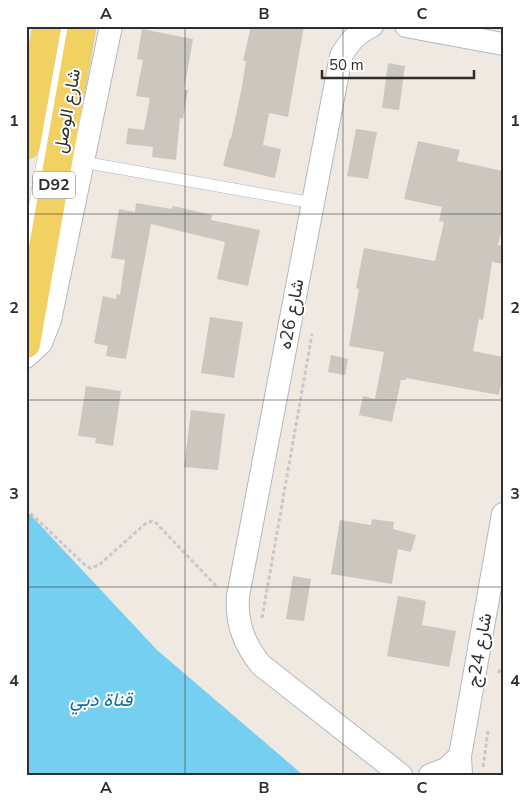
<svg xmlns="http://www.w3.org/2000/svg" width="529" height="801" font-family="'Nunito Sans',Vazirmatn,sans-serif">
	<rect width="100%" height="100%" fill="#efe9e1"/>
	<path fill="#75cff0" d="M26,510L157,650L303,775H26Z"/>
	<path fill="#cbc7bf" d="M251,26H304L288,117L269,113L263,145L281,149L275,178L223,166L230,138H231L242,87L246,61H243Z
		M142,29L193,39L184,90H188L183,119L180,118L176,160L152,157L153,147L126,144L128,128L144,130L150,98L136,96L143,60L137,59Z
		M388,63L405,66L399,110L382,108Z
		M356,129L377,132L368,179L347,176Z
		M418,141L460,150L457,161L503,171V226L498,245L503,246V264L492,262L483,320L479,319L473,351L503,357V374L499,395L406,378V380H401L392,422L359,415L363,396L375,399L384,352L349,346L359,289L356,288L364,248L435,261L444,222L439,221L442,207L404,199Z
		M136,203L172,209L173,206L212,215L211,220L260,230L248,286L217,279L225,242L151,224L126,359L106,356L108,346L94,343L103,296L116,299L117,294L120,295L125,260L111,258L119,209L135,212Z
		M210,317L243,322L234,378L201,373Z
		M331,355L348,359L345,375L328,372Z
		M86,386L121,391L113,446L95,443L96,438L78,436Z
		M191,410L225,414L218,470L184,467Z
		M372,519L394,522L393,529L416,535L411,552L398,549L392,584L331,574L340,520L371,525Z
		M293,576L311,579L304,621L286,619Z
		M398,596L426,601L422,625L456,631L449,667L387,656Z"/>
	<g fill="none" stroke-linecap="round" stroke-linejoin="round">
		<defs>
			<path id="service" d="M83,162L313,203
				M26,252L67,26"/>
			<path id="minor" d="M372,26C357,33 349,42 341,56L238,596C236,623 244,644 261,665L401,775
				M406,26L503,44
				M26,357L41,343L50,320L111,26
				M430,775L446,769L460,756
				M461,775L460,756L503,514"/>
			<path id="primary" d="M26,145L47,26
				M26,344L82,26"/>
		</defs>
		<use href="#service" stroke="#b4b7c1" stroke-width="12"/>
		<use href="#minor" stroke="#b4b7c1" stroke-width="24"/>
		<use href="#primary" stroke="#c9c9c9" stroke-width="29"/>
		<path stroke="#c9c9c9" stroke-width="3" stroke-dasharray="4 2.5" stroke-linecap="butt" d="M26,509L86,566L90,568L99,565L145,524L152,521L156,523L218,588
			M262,618L312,334
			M498,673L503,666
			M483,767L488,731"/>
		<use href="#service" stroke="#fff" stroke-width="11"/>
		<use href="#minor" stroke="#fff" stroke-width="22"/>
		<use href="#primary" stroke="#f2d163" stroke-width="28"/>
	</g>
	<path fill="none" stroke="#2e2e2e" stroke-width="1" stroke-opacity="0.55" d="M185,26V775M343,26V775M26,214H503M26,400H503M26,587H503"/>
	<g text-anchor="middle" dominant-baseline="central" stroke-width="4" stroke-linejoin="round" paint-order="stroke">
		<rect fill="#fff" stroke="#6d6d6d" stroke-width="1" x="33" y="171.5" width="42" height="27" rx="4"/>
		<g font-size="16" font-weight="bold" fill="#2e2e2e">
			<text x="54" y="185">D92</text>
		</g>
		<g font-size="18" fill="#2e2e2e" stroke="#fff">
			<text transform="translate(67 111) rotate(-80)">شارع الوصل</text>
			<text transform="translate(291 314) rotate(-79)">شارع 26ه</text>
			<text transform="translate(479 650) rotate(-80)">شارع 24ج</text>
		</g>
		<g font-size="19" font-style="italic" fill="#0d6fa3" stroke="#fff">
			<text x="101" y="700">قناة دبي</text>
		</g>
	</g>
	<rect width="529" height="801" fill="none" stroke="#ffffff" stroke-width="55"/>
	<path d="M322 70v8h152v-8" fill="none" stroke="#2e2e2e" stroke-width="2.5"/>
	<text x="329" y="70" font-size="15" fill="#2e2e2e" stroke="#ffffff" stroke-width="4" paint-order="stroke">50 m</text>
	<rect x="28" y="28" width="474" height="746" fill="none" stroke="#2e2e2e" stroke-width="2"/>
	<g font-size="16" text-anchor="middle" font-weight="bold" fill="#2e2e2e">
		<text x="106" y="19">A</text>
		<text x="264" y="19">B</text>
		<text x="422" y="19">C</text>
		<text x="14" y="126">1</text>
		<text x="515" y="126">1</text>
		<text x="14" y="313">2</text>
		<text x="515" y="313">2</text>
		<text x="14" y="499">3</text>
		<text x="515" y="499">3</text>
		<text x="14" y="686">4</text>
		<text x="515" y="686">4</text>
		<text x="106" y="793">A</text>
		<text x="264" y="793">B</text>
		<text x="422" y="793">C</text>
	</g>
</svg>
